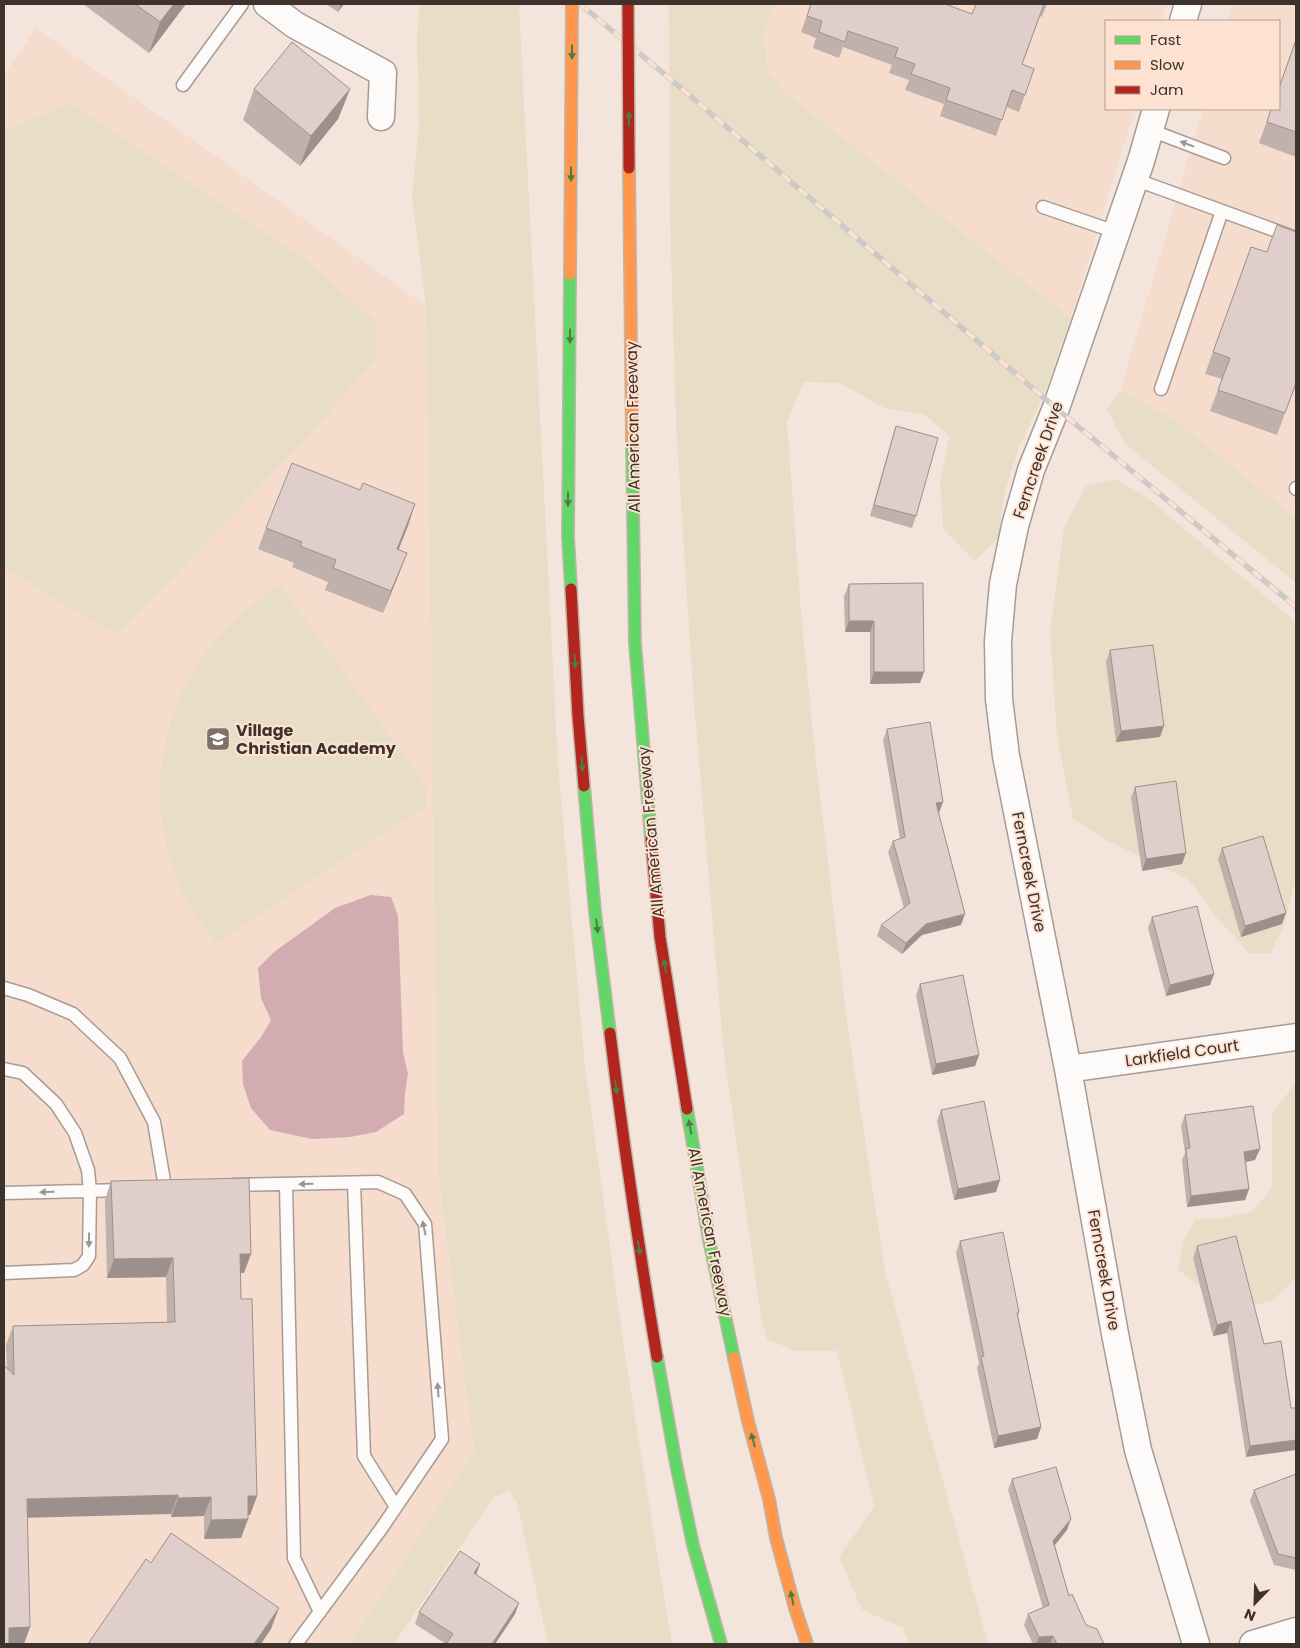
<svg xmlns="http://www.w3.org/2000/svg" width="1300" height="1648" font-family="Poppins,sans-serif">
	<rect width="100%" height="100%" fill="#f4e5dc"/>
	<path fill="#f6dccd" d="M774,4H1167L1161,21H1106V109H1135L1071,318L786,93L769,73L763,36Z
		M1233,4H1296V518L1173,418L1120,391L1203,109H1279V21H1228Z
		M36,28L426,306L438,1172L474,1451L350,1644H4V75Z"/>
	<path fill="#e8dec8" d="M420,4H519L558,764L585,1066L625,1355L672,1644H548L517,1503L509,1491L494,1497L394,1644H350L474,1451L438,1172L426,306L412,197L419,124L417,36Z
		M669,4H774L763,36L769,73L786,93L1071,318L1043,397L1018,449L1004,494L999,537L974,561L943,528L940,483L949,436L925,415L884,408L840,383L804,382L787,422L801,611L815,752L845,1007L885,1271L988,1644H910L902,1627L862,1610L839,1557L874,1506L837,1351H796L767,1339L761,1318L723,1046L693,691L676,424L670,220Z
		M70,103L307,261L376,321L377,357L319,425L117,635L49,596L4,567V131Z
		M1120,391L1173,418L1296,518V583L1124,443L1107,409Z
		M1115,479L1145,496L1296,622V878L1284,926L1270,953L1250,954L1217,918L1189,880L1108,841L1073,819L1057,736L1050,631L1064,528L1086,486Z
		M280,585L427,786L426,806L216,943C140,855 142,724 219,636C237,616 258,600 280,585Z
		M1296,1082V1278L1272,1301L1228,1311L1178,1269L1183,1242L1195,1220L1222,1218L1252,1212L1272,1188V1114Z"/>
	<path fill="#d2acb1" d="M371,895L391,897L398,916L403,1052L408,1074L405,1093L404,1114L376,1132L350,1137L312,1139L270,1130L251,1108L243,1084L242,1061L261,1037L271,1020L261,998L258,968L274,952L335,908Z"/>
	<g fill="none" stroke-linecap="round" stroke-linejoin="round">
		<defs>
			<path id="lane" d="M183,85L242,4
				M1150,130L1224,158
				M1134,179L1296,238
				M1043,207L1116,232
				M1161,389L1222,211
				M1296,489V488
				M4,988L28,995L73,1014L120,1058L154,1122L165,1187
				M4,1069L23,1073L56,1104L75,1133L88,1170L90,1191L89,1256L83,1265L74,1270L4,1273
				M354,1183L364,1456L396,1507
				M286,1184L294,1558L320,1612
				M234,1185L378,1182L405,1194L425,1224L442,1439L381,1529L296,1644
				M4,1193L124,1190"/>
			<path id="street" d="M267,4L295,25L383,73L381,117
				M1183,21L1188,4
				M1156,109L1141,161L1056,408L1031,470L1015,526L1003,584L998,641L999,699L1006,756L1068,1069L1115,1334L1138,1450L1196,1644
				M1068,1069L1296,1037
				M1253,1644L1296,1631"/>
			<path id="fast" d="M570,274L568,537L571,589
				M632,439L635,643L651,839
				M584,786L595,912L610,1033
				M687,1109L709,1240L734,1358
				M657,1357L676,1464L693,1545L721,1644"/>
			<path id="slow" d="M629,168L632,439
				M570,274L572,4
				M734,1358L748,1421L769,1499L776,1538L795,1608L807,1644"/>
			<path id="jam" d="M571,589L578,716L584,786
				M651,839L660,937L687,1109
				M610,1033C623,1141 639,1249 657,1357"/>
		</defs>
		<use href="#lane" stroke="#a79b94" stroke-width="15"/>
		<use href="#street" stroke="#a79b94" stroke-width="29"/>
		<use href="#fast" stroke="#c1b4a8" stroke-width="14"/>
		<use href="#slow" stroke="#c1b4a8" stroke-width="14"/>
		<use href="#jam" stroke="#c1b4a8" stroke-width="14"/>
		<use href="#lane" stroke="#fdfbfa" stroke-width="12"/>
		<use href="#street" stroke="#fdfbfa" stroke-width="26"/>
		<use href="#fast" stroke="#63d668" stroke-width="11"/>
		<use href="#slow" stroke="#ff974d" stroke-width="11"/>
		<use href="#jam" stroke="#b3261e" stroke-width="11"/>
		<defs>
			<path id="rail" d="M580,4L668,77L1056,408L1296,607"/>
		</defs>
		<use href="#rail" stroke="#cdc9c7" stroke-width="5.5"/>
		<use href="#rail" stroke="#fee2d1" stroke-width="4" stroke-dasharray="11" stroke-linecap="butt"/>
		<defs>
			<path id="jam-bridge" d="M628,4L629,168"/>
		</defs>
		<use href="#jam-bridge" stroke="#c1b4a8" stroke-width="14" stroke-linecap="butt"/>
		<use href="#jam-bridge" stroke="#b3261e" stroke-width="11"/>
	</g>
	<path fill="#c0b1ad" d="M83,4H186L149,53Z
		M326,4H344L338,12Z
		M811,4L972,14L976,4H1047L1042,17L1040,16L1022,64L1034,69L1019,112L1006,107L996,136L940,116L944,104L905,90L909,80L889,73L892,65L843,47L839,58L813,48L816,38L801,32Z
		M1296,39V157L1259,143Z
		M254,89H350L338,119L300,166L243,120Z
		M1251,247L1296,383L1277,435L1210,411L1222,379L1205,374Z
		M896,426L916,516L912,528L870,516L892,438Z
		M360,490L415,504L398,550L399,574L383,613L325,590L328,582L292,567L294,563L258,549L266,528Z
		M849,584L920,683L870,684V632H845L844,596Z
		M1110,650L1160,737L1116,742L1106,662Z
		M887,729L939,813H938L961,925L922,935L902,954L877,936L881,925L904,908L888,852L893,841L900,839L883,740Z
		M1135,787L1182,864L1142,871L1131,798Z
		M1222,848L1282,924L1241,937L1218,859Z
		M1152,917L1214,974L1210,985L1166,996L1148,928Z
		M920,984L979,1055L975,1066L932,1075L916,995Z
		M941,1110L996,1192L954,1200L937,1121Z
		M1185,1115L1255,1160L1246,1162L1249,1189L1245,1200L1187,1207L1182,1160L1185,1153L1181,1126Z
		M111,1181L244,1273H240L241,1299L257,1496L250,1515H248V1519L241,1538L204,1539V1516L171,1517V1514L7,1368L6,1345L13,1326L167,1322L166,1277L107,1278L105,1200Z
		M960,1241L1019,1312L1018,1316L1041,1427L1037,1439L994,1448L977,1368L979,1363L956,1253Z
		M1197,1246L1264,1344L1291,1408L1246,1457L1227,1333L1213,1336L1193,1258Z
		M1296,1474V1570L1274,1565L1250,1501L1254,1490Z
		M1012,1479L1067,1530L1055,1545L1069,1596L1086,1625L1104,1644H1033L1024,1625L1028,1614L1043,1608L1008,1490Z
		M480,1564L476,1574L515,1614L495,1644H446L415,1624L419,1612Z"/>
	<path fill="#9c908d" d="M174,4H186L149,53L160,22Z
		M341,4H344L338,12Z
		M350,89L338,119L300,166L311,136Z
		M415,504L408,526L390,571L397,549Z
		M407,553L399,574L383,613L391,591Z
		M849,621H874L870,632H845Z
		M874,672H924L920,683L870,684Z
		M1164,726L1160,737L1116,742L1121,731Z
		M943,802L939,813L932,815L936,803Z
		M1186,853L1182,864L1142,871L1146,859Z
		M1286,913L1282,924L1241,937L1245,926Z
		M965,914L961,925L922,935L902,954L906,943L926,924Z
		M1214,974L1210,985L1166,996L1170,985Z
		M979,1055L975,1066L932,1075L936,1064Z
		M1260,1149L1255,1160L1240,1163L1244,1152Z
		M1000,1180L996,1192L954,1200L958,1189Z
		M1249,1189L1245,1200L1187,1207L1191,1196Z
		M240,1254H251L244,1273H233Z
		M173,1258L166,1277L107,1278L114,1259Z
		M1231,1321L1227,1333L1213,1336L1217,1325Z
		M1041,1427L1037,1439L994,1448L998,1436Z
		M1296,1440V1450L1246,1457L1250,1446Z
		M178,1495L171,1514L20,1518L27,1499Z
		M248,1496H257L250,1515H241Z
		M211,1497L204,1516L171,1517L178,1498Z
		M248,1519L241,1538L204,1539L211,1520Z
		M1071,1519L1067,1530L1049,1552L1053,1541Z
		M480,1564L476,1575L474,1573Z
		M519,1603L515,1614L495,1644H492Z
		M279,1608L271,1629L261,1644H254Z
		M30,1627L24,1644H4L9,1628Z
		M1053,1636L1050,1644H1036L1039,1637Z"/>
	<path fill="#dfcec9" stroke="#9c908d" d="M135,4H174L160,22Z
		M811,4H945L972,14L976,4H1044L1022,64L1034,69L1025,95L1012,90L1002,120L946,100L950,88L911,74L915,64L895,57L898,48L848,31L845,42L819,32L822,21L807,16Z
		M1296,40V132L1267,122L1271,109H1279V88Z
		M292,42L350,89L311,136L254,89Z
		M1277,225L1296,232V383L1285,413L1218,390L1230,358L1213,352L1251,247L1267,252Z
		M896,426L938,438L916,516L874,505Z
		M292,463L360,490L363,483L415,504L397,549L407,553L391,591L333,568L336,560L300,546L302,542L266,528Z
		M923,583L924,672H874V621H849V584Z
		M1153,645L1164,726L1121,731L1110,650Z
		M930,722L943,802L936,803L965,914L926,924L906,943L881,925L910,903L893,841L905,837L887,729Z
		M1176,781L1186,853L1146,859L1135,787Z
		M1263,836L1286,913L1245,926L1222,848Z
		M1197,906L1214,974L1170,985L1152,917Z
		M963,975L979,1055L936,1064L920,984Z
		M984,1101L1000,1180L958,1189L941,1110Z
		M1253,1106L1260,1149L1244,1152L1249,1189L1191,1196L1186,1149L1190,1148L1185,1115Z
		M249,1178L251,1254H240L241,1299H252L257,1496H248V1519L211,1520V1497L178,1498V1495L27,1499L30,1627L9,1628V1644H4V1365L14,1375L13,1326L175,1322L173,1258L114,1259L111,1181Z
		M1003,1232L1019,1312L1017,1313L1041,1427L998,1436L981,1357L984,1356L960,1241Z
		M1236,1236L1264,1344L1281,1341L1291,1408H1296V1440L1250,1446L1231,1321L1217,1325L1197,1246Z
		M1056,1467L1071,1519L1053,1541L1069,1596L1072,1594L1086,1625L1097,1629L1104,1644H1057L1053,1636L1039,1637L1028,1614L1049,1605L1012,1479Z
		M1296,1474V1558L1278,1554L1254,1490Z
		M171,1533L279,1608L254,1644H88L146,1559L151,1563Z
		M460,1551L480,1564L474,1573L519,1603L492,1644H446L453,1634L419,1612Z"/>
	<defs><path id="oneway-solid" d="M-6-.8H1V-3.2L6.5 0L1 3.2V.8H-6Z" transform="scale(1.25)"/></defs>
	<g fill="#4e7c47">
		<use href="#oneway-solid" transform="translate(572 52) rotate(90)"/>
		<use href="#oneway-solid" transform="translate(629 119) rotate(-90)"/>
		<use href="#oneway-solid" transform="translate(571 174) rotate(90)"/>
		<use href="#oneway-solid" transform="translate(570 336) rotate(90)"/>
		<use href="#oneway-solid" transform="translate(568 499) rotate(90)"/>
		<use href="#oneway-solid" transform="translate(575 661) rotate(87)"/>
		<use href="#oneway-solid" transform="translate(582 764) rotate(85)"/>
		<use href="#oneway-solid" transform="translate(597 926) rotate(83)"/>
		<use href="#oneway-solid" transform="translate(665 966) rotate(-99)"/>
		<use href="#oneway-solid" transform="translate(616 1087) rotate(83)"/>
		<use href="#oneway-solid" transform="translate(690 1127) rotate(-100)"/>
		<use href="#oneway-solid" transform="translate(639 1248) rotate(82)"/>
		<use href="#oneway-solid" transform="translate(753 1440) rotate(-105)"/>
		<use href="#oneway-solid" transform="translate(792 1598) rotate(-102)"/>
	</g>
	<g fill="#9d9693">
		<use href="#oneway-solid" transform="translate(1187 144) rotate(-159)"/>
		<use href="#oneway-solid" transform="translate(306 1184) rotate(179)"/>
		<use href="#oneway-solid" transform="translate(47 1192) rotate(179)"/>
		<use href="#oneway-solid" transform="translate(424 1228) rotate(-102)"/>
		<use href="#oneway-solid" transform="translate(89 1240) rotate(91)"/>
		<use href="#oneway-solid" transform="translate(438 1390) rotate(-94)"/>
	</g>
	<defs>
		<symbol id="school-square" viewBox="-11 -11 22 22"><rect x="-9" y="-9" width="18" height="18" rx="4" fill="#7d716a" stroke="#fee2d1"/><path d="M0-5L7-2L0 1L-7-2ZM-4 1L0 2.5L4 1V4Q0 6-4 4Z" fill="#fff"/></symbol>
	</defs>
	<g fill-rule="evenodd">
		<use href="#school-square" x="204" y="725" width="28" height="28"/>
	</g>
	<g text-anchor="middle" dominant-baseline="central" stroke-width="4" stroke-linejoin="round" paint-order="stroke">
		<g font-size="16" fill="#3d322c" stroke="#fee2d1">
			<text transform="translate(633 427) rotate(-91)">All American Freeway</text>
			<text transform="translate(1038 460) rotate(-71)">Ferncreek Drive</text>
			<text transform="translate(651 832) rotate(-95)">All American Freeway</text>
			<text transform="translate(1029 872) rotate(79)">Ferncreek Drive</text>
			<text transform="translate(1182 1053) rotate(-8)">Larkfield Court</text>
			<text transform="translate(710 1232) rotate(79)">All American Freeway</text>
			<text transform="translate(1104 1270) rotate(80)">Ferncreek Drive</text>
		</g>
		<g font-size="16" font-weight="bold" fill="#3d322c" stroke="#fee2d1" text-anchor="start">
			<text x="236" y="730">Village<tspan x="236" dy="18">Christian Academy</tspan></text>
		</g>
	</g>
	<rect width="1300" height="1648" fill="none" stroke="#3d322c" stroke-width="10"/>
	<rect x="1105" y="20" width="175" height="90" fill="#fee2d1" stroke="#b19c8f"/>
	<rect x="1115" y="36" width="25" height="8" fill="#63d668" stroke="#b19c8f"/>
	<text x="1150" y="45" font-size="15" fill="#3d322c">Fast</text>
	<rect x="1115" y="61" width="25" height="8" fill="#ff974d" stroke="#b19c8f"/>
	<text x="1150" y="70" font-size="15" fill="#3d322c">Slow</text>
	<rect x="1115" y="86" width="25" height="8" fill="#b3261e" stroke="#b19c8f"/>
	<text x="1150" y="95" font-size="15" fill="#3d322c">Jam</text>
	<g transform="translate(1255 1603) rotate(203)" stroke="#fee2d1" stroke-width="4" paint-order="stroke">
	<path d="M0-4L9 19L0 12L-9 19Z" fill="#3d322c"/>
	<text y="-8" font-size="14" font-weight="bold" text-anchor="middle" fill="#3d322c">N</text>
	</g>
</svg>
